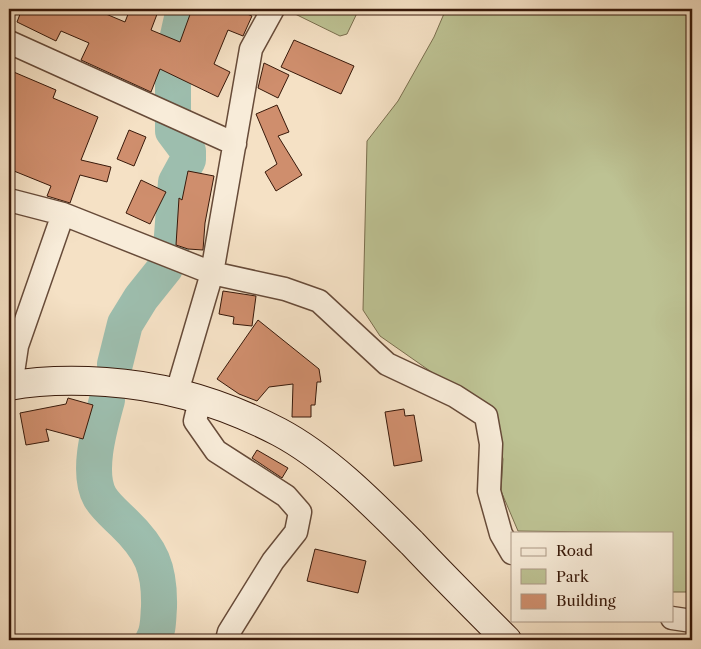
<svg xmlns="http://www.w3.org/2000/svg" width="701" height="649" font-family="'Libre Caslon Text',serif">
	<rect width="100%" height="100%" fill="#f5e1c5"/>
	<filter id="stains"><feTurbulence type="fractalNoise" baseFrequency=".004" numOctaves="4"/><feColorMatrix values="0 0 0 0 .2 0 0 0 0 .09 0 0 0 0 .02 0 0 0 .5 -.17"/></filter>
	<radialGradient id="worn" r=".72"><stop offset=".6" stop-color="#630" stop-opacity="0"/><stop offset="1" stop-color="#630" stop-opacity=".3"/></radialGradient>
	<path fill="#bdc293" stroke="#7a6e4e" d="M290,9H359L347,34L340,36L291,12Z
		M446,9H692V586L687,592H672V533L518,531L501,491L503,459L490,413L380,336L363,310L367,141L398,101L434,37Z"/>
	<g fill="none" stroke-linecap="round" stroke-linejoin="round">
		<path stroke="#9dbeae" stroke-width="36" d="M115,364L125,324L141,298L165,268L171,249L176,182L188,160V151L173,131V58L184,9
			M107,400C100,426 86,472 100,497C106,507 116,515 124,523C151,549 160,568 159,607C158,618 159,630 153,640"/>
	</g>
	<path fill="#cf8e6d" stroke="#38190a" d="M22,9H94L125,22L130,9H159L151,30L180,42L192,9H235L252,16L243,36L228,30L214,64L230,72L218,97L160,69L151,92L81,60L89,43L61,31L56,41L17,22Z
		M294,40L354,66L341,94L281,67Z
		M264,63L289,75L278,98L258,88Z
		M9,70L56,90L53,98L98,117L81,160L111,167L107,182L80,175L70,203L47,196L51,186L9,169Z
		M277,105L289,132L278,136L302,175L276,191L265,172L277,164L256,114Z
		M129,130L146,137L134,166L117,159Z
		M188,171L214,176L205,223L203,250L188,249L176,245L179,198L182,200Z
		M141,180L166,192L150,224L126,213Z
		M223,291L256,296L252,326L233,324L234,317L219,314Z
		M258,320L319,369L321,382H317L315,405H311V417H292L293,384L269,387L257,401L239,394L217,379Z
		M68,398L93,405L83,439L46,429L49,441L26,445L20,413L66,404Z
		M404,409L405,416L414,415L422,461L394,466L385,412Z
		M257,450L288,468L282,478L252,458Z
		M315,549L366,561L358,593L307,581Z"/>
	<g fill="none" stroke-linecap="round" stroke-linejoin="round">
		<defs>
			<path id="street" d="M9,42L235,144
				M9,200L63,214L212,273L285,289L319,301L387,364L455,396L486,416L491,444L489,491L501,534L512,553
				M11,386L17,346L63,214
				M177,392L212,273L251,49L273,9
				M200,400L195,421L216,451L286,496L300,512L296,532L273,561L229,632L227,640
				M672,618L692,621"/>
			<path id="secondary" d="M9,386C41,380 74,380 106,382C167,386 225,404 279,432C328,458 373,504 412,543C443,576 475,608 507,640"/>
		</defs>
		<use href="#street" stroke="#674b39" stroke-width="25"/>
		<use href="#secondary" stroke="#38190a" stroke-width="30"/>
		<use href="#street" stroke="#f8ecd9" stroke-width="22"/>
		<use href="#secondary" stroke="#f8ecd9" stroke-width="28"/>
	</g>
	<rect width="701" height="649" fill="none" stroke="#f5e1c5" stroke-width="30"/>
	<rect x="10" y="10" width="681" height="629" fill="none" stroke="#38190a" stroke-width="2.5"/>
	<rect x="15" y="15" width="671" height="619" fill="none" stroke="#38190a"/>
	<rect x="511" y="532" width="162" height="90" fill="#f8ecd9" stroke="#ab9886"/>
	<rect x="521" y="548" width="25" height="8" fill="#f8ecd9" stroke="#ab9886"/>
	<text x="556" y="556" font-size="15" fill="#38190a">Road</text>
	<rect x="521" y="569" width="25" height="15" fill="#bdc293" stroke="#ab9886"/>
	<text x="556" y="582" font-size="15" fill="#38190a">Park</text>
	<rect x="521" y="594" width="25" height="15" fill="#cf8e6d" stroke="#ab9886"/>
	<text x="556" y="606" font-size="15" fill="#38190a">Building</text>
	<rect width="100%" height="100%" filter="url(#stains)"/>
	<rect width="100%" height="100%" fill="url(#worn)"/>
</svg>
